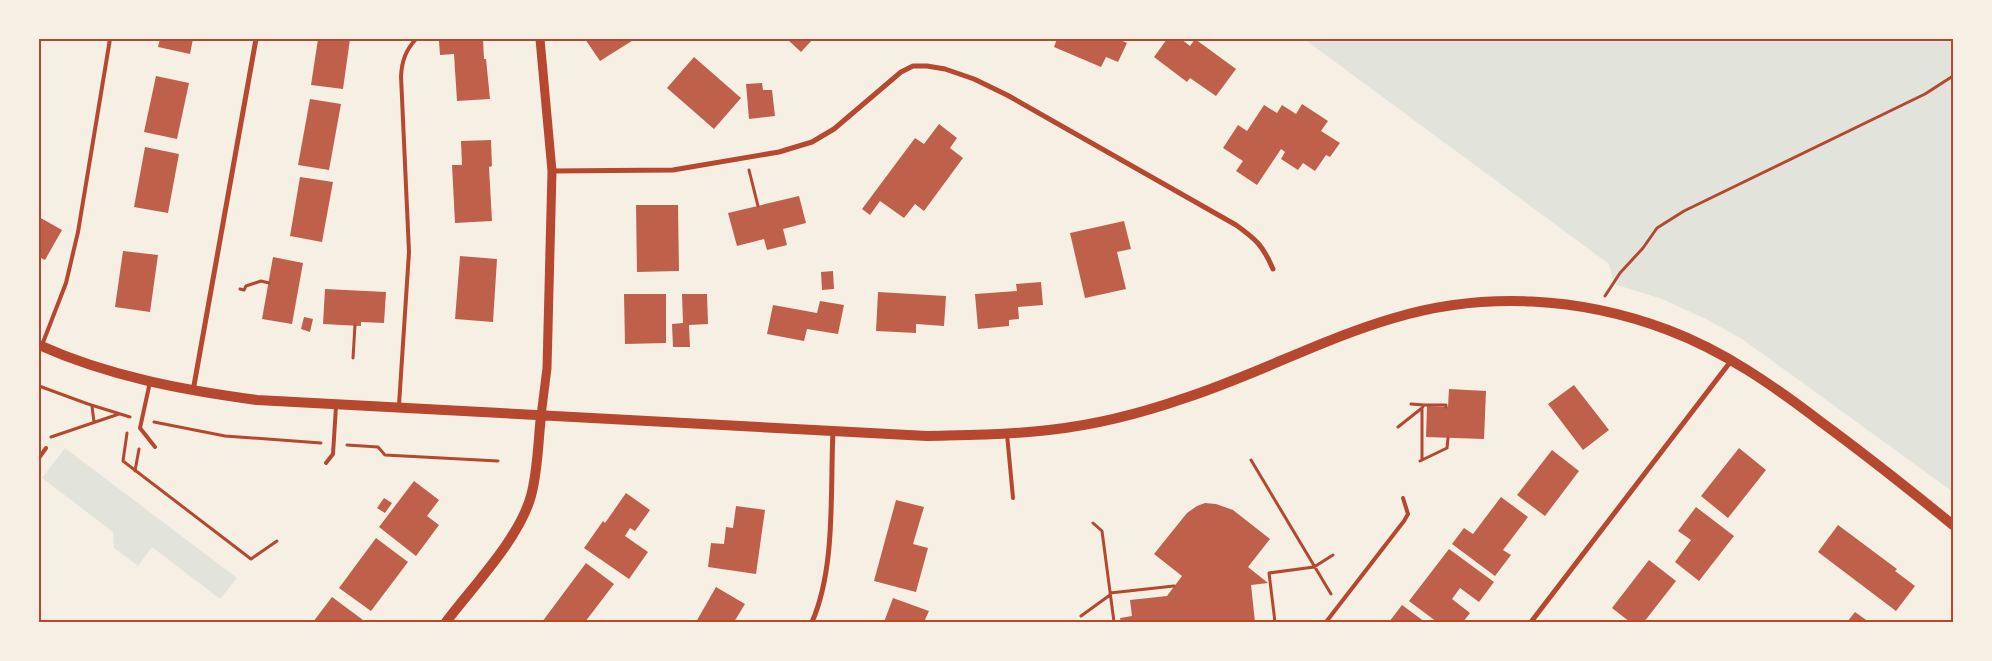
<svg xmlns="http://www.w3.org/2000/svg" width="1992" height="661" font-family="'Titillium Web',sans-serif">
	<rect width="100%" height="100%" fill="#f6efe4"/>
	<path fill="#e2e4dc" d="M1304,39H1953V492L1742,339L1706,319L1662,299L1614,284L1609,264Z
		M65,448L237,578L220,599L152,547L138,566L114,548L113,532L42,478Z"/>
	<path fill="#bf614a" d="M160,39H193L190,54L158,47Z
		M318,39H350L343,89L311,85Z
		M463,39H483L484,59H486L490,99L457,101L454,54L440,55L439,41Z
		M585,39H635L600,61Z
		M787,39H813L801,52Z
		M1057,39H1118L1127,43L1118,62L1106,57L1101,67L1054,47Z
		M1167,39H1181L1190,46L1195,39L1236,69L1216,96L1190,78L1187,82L1154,57Z
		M694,57L741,98L714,129L667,88Z
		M156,76L189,83L177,139L144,132Z
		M762,83L763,90H772L775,116L749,119L746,84Z
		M310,99L341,104L329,170L298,165Z
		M1302,104L1328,121L1321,131L1340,143L1330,157L1326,155L1315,171L1303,163L1298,170L1281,159L1285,152L1281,149L1257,185L1236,171L1243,161L1223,148L1238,125L1247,131L1264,105L1277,113L1282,105L1296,114Z
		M939,124L957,138L950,148L963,158L924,211L915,204L904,218L880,201L870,215L862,209L915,138L924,144Z
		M491,140L492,166L489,167L492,221L455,223L452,165H462L461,141Z
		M145,147L179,154L168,213L134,207Z
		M300,177L333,182L322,242L290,236Z
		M799,196L806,223L783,229L787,245L767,250L764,239L737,246L728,213Z
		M636,205H678L679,271L637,272Z
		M39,217L62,230L45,260L39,257Z
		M1124,221L1131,249L1117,252L1126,289L1085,298L1070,233Z
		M123,251L158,255L150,312L115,307Z
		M460,256L497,259L493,322L455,319Z
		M273,257L303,263L292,324L262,319Z
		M833,271L834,289L822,290L821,272Z
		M1041,282L1043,305L1018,307L1019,319L1009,320V326L978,329L975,294L1017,291L1016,284Z
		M325,289L386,292L384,323L361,322V326L323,324Z
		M878,292L946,296L944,326L916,324V333L876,331Z
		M624,294H666V343L625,344Z
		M682,294H707L708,324L689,325L690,347H673L672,324L683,323Z
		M820,301L844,305L838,334L807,329L804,341L767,334L773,305L817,313Z
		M304,317L313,319L310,332L301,329Z
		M1574,385L1609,430L1583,450L1548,404Z
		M1449,389L1486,391L1484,439L1426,437L1427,406L1448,407Z
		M1739,448L1766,470L1728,518L1701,496Z
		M1552,450L1579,471L1545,516L1517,495Z
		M414,481L439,500L427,516L439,525L416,556L379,527Z
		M626,493L650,510L635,531L630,528L625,536L648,552L629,579L584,548L603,521L605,523Z
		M1501,497L1528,517L1503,550L1511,555L1495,576L1452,544L1464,528L1473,534Z
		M384,498L392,503L385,513L377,508Z
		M896,500L924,507L913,544L928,548L916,592L874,581Z
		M1205,503L1216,504L1233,510L1270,539L1248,567L1268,583L1251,585L1255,622H1121L1120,618L1132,616L1130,600L1167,596L1182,576L1154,554L1187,513L1197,506Z
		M736,506L765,510L756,574L708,567L711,543L724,544L726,527L733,528Z
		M1696,507L1734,536L1699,581L1675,562L1691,540L1678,531Z
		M1838,525L1897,569L1895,571L1915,586L1896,611L1818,552Z
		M376,538L408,562L371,611L339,588Z
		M1449,549L1494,582L1479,602L1460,588L1452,599L1470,613L1463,622H1437L1409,601Z
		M1649,560L1676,581L1644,622H1630L1612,608Z
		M586,563L614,584L585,622H542Z
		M716,587L745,604L734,622H696Z
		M332,597L363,620L361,622H313Z
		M893,598L929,611L924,622H884Z
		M1402,605L1425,622H1389Z
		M1855,612L1869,622H1847Z"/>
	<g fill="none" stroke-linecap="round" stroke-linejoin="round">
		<path stroke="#b5482f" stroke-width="3" d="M749,170L758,206
			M240,289L244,290L246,286L261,281L269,283
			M1605,296L1620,273L1643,248L1657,228L1684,211L1925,94L1953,76
			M353,358L355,325
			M39,386L88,404L130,417
			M1411,404L1424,405
			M92,406L94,422
			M1422,408L1424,405H1446V407
			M154,422L225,436L321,443
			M1398,427L1422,408V460
			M127,433L123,461L251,559L277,541
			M51,437L119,414
			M347,445L378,447L385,455L498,461
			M1251,460L1331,594
			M1420,461L1447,448L1448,438
			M135,471L139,449
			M1093,523L1102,531L1114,622
			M1110,593L1174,586
			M1081,616L1110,595
			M1275,622L1269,573L1314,567L1333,555"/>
		<path stroke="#b5482f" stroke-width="4" d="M42,345L66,283L78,232L110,39
			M150,382L140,428L155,447
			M399,405L409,252L401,76C402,60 406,50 416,39
			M1007,434L1013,498
			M39,458L46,448
			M326,463L333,454L336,406
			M1326,622L1404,521L1408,514L1403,498"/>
		<path stroke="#b5482f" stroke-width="5" d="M552,171L673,170L779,152L812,142L834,129L901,72L913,66H927L945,69L974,79L1007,95L1236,225C1257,240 1263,246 1273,269
			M193,391L256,39
			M812,622C836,567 830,491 833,432
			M1531,622L1731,361"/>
		<path stroke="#b5482f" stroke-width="9" d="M540,39L552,171L547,368L541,416"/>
		<path stroke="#b5482f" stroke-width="10" d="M39,345C108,376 182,390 257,400L927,436C968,435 1009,435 1049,430C1095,425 1142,413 1185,398C1256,375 1322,339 1394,318C1484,291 1581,297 1668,330C1724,351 1774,386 1821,422C1866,455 1910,490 1953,525
			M446,622C473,586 519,539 531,496C538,470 538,442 541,416"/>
	</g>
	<rect width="1992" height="661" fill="none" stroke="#f6efe4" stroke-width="80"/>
	<rect x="40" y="40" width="1912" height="581" fill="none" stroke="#b5482f" stroke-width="2"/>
</svg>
